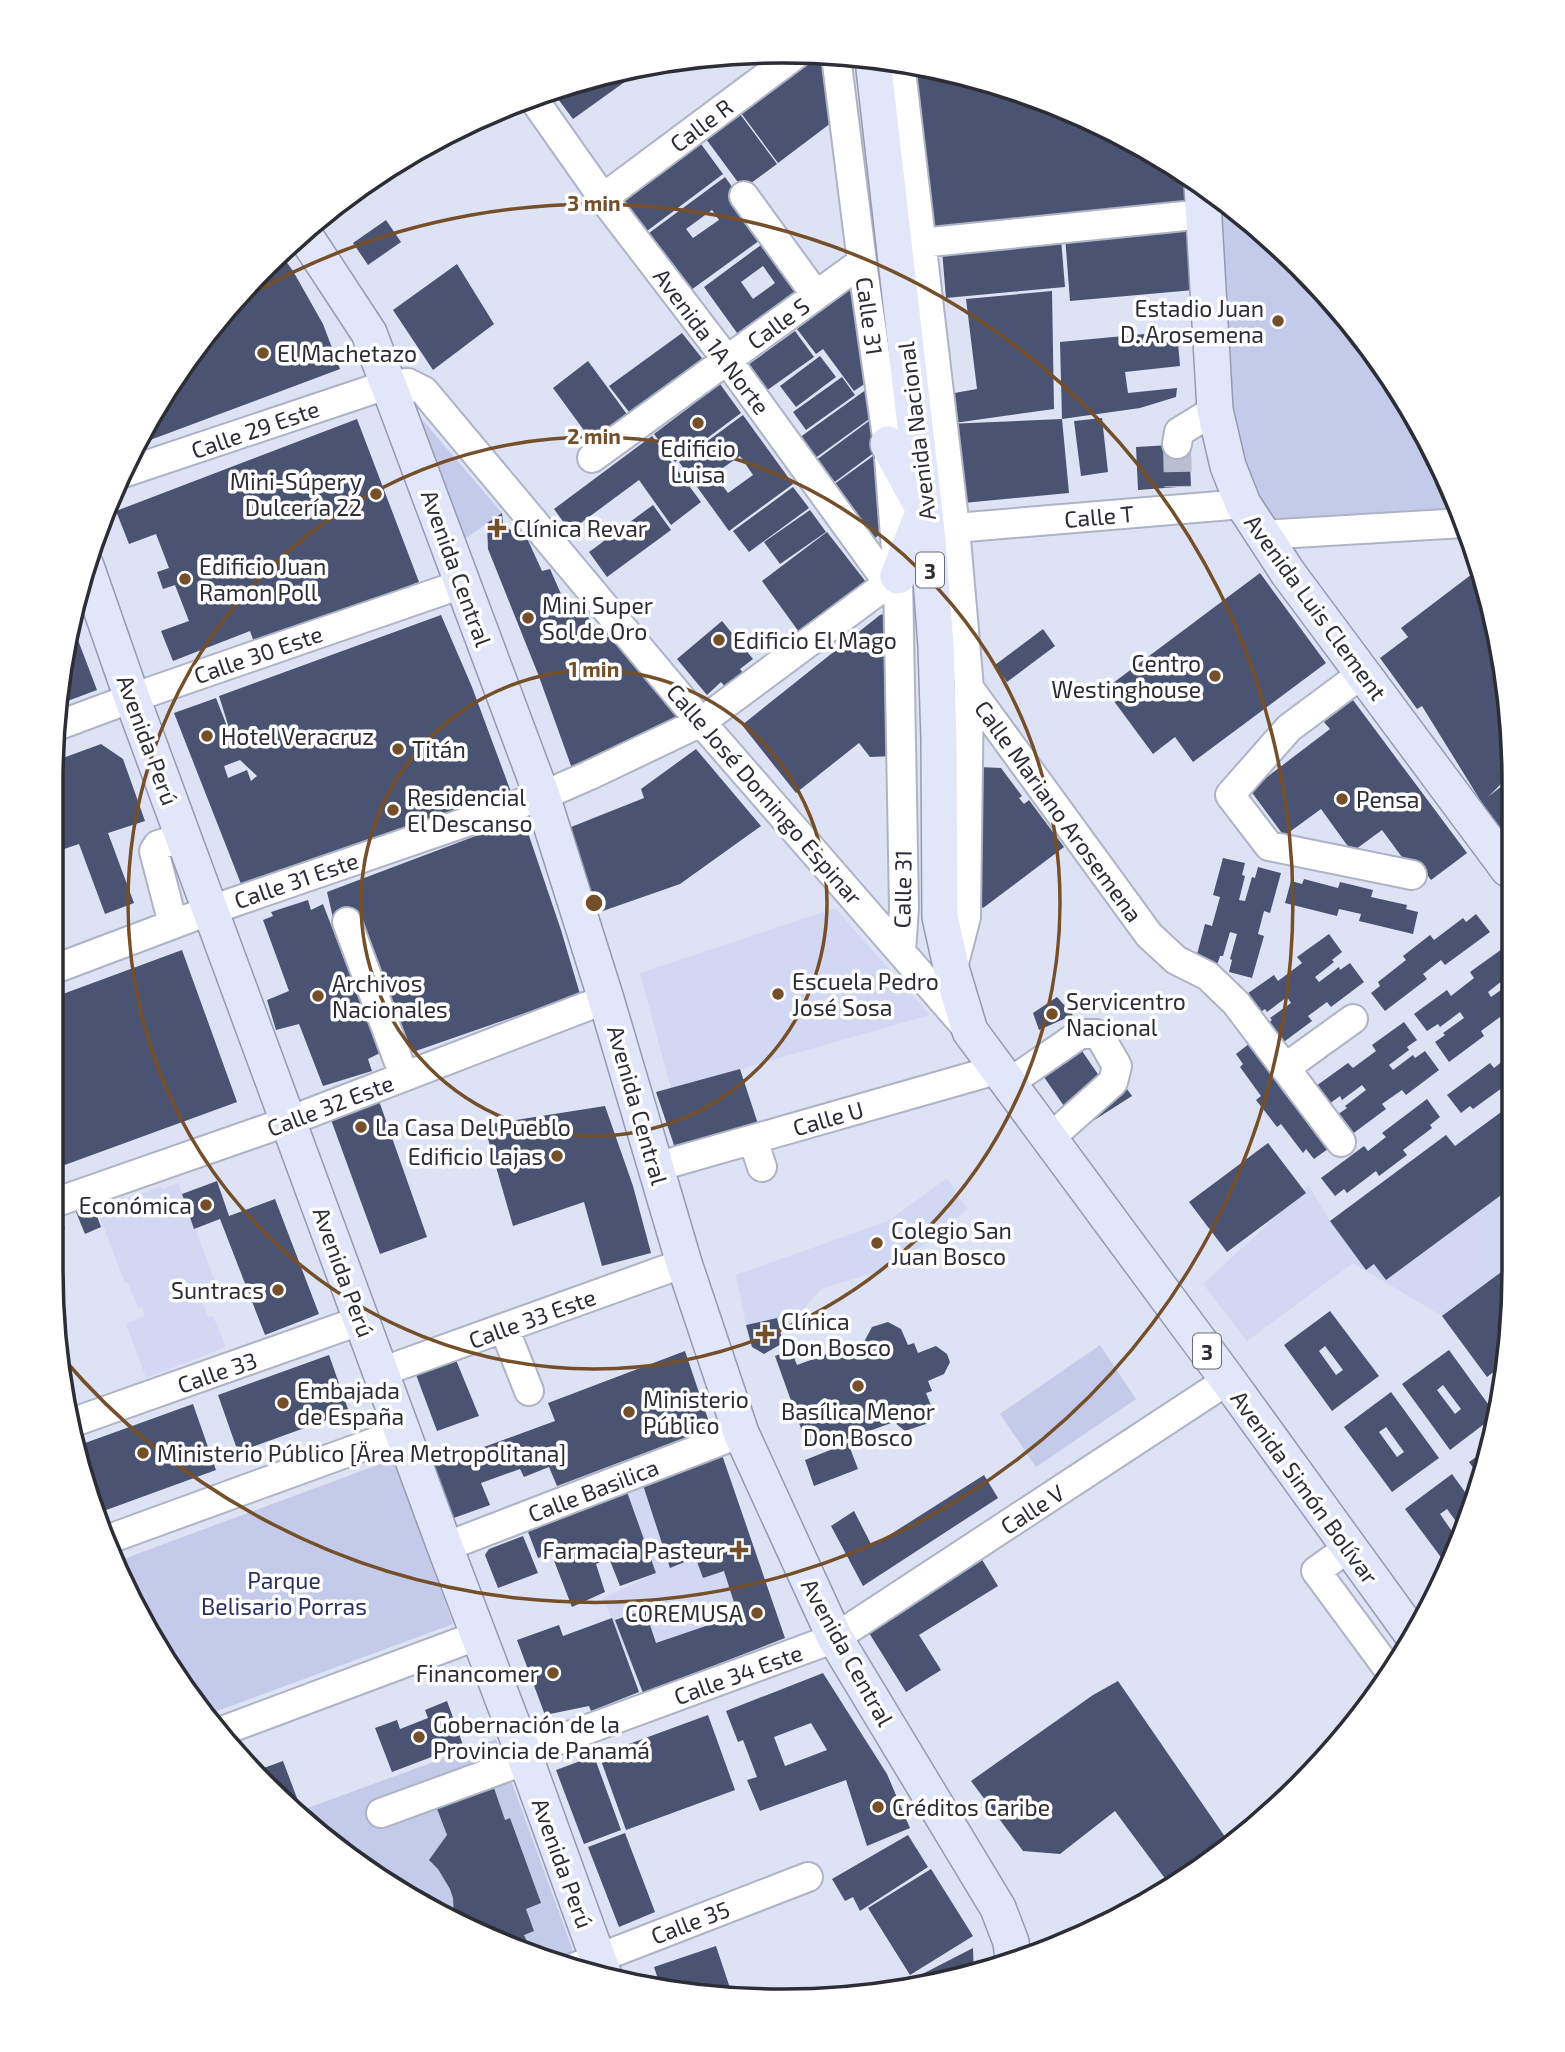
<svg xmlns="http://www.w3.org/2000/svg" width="1565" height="2052" font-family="'Exo 2',sans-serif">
	<rect width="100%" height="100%" fill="#dde2f5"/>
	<path fill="#d2d8f3" d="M835,908L930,1015L671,1089L640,973Z
		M1508,1107V1361L1487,1377L1442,1316L1353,1263L1247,1341L1203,1284L1309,1186L1330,1221L1446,1135L1455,1146Z
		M947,1178L967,1209L948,1227L895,1266L821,1289L796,1318H777L746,1325L736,1275L888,1221Z
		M178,1183L219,1292L201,1299L208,1317L213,1316L226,1347L146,1378L126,1324L145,1316L142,1307L138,1308L128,1283H125L96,1207L124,1196L126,1199L161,1186L163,1189Z
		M721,1452L785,1638L643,1693L603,1598L656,1573L626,1489Z"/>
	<path fill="#c3caea" d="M1202,185L1300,265L1391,376L1463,523L1262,535L1243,504Z
		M414,410L502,513L459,543Z
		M1100,1345L1136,1399L1036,1467L1000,1414Z
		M394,1459L453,1624L209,1714L149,1636L118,1561Z
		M496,1739L577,1962L567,1966L417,1903L297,1812Z"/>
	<path fill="#4b5373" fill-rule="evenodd" d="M819,55L828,59L839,117L778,163L741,113Z
		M915,64L926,65L1063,107L1182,170L1187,211L934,237Z
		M636,66L640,71L573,119L552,91Z
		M740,114L777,164L743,189L706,139Z
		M701,144L723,174L647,231L625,201Z
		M725,177L767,235L691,290L649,233ZM712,210L719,220L693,238L686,229Z
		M386,220L401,242L368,265L353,243Z
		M1189,225L1194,290L1070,301L1065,236Z
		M769,239L806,289L740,337L704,287ZM763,266L775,283L753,299L741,282Z
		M1061,239L1065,287L946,298L942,250Z
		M280,253L293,271L323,324L340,369L134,446L202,337Z
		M457,264L494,324L433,370L393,310Z
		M855,286L872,367L863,373L866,383L854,391L823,349L816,354L797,329Z
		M1052,291L1054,409L947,424L943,395L977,389L966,299Z
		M795,331L814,357L766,391L748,365Z
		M1177,331L1180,366L1125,372L1128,393L1177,388L1176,397L1140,408L1062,419L1069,493L953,504L947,424L1062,419L1060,342Z
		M682,333L709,367L636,421L609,386Z
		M820,356L836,377L796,407L780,386Z
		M588,361L629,417L594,444L553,388Z
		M842,377L855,395L806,430L793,412Z
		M720,384L741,413L675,462L654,434Z
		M867,389L872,417L814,459L799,438Z
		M743,415L793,484L729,531L679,462ZM740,456L753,475L728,493L714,474Z
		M873,418L879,449L832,484L815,461Z
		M1102,418L1108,472L1081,476L1074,421Z
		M357,419L419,582L255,645L250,631L173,661L161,631L189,621L175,585L163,589L157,572L169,568L156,534L129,544L116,511Z
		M652,436L701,502L671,525L639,480L570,531L554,509Z
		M1189,444L1191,486L1138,490L1136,447Z
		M880,451L886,530L875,538L833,485Z
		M793,487L809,508L749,552L733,531Z
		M653,505L671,530L607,577L589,552Z
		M810,510L826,532L780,564L764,542Z
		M502,513L503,524L512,531L521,525L542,571L550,569L569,612L578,606L606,638L613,634L685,720L574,774L538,674L488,549L487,523Z
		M827,532L866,582L799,632L762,581Z
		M1480,568L1508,687V777L1488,797L1508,781V839L1482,803L1422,706L1417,709L1380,658L1408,637L1401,628Z
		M1260,573L1326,663L1193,762L1175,737L1153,754L1105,689Z
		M887,613L894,756L870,757L859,743L796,793L742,725L880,615Z
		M441,615L472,687L511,792L243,889L174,713L216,698L235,747L219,696ZM240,760L257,776L251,781L247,770L228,778L224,766Z
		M722,621L753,659L740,669L743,673L726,688L721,682L707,695L677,659Z
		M73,627L97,690L57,705L70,629Z
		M1043,629L1055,646L1007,682L995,665Z
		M1353,700L1467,853L1431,880L1425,872L1410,868L1382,830L1352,852L1321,809L1284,836L1250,790L1330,729L1324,722Z
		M101,744L123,759L145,821L108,833L134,903L105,914L79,844L52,853V762Z
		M696,749L761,826L680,884L600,912L580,864L571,827L644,798L641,789Z
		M979,767L1001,768L1022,796L1019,798L1024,804L1029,800L1064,847L983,908L974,897L980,892L975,884L981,880L977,874Z
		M523,818L561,930L580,994L407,1054L334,922L327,892Z
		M1223,858L1245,863L1242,875L1245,876L1239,900L1245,901L1252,877L1255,878L1258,867L1281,873L1270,913L1264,911L1258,934L1264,936L1252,978L1229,972L1232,960L1230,959L1237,934L1230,932L1223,956H1220L1216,968L1195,962L1205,924L1212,926L1220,897L1213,895Z
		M1304,879L1338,888L1340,882L1373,890L1371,897L1407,905L1406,909L1418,912L1413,934L1359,921L1361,914L1339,909L1337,916L1285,903L1291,881L1302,884Z
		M308,900L311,910L323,904L380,1053L368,1059L372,1071L323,1086L299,1024L276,1030L267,1000L289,991L263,920L273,916L271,912Z
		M1476,914L1490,932L1445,965L1441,960L1423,974L1427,979L1385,1011L1371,993L1380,986L1378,982L1406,960L1403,956L1430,935L1434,940L1463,918L1466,922Z
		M1329,934L1342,952L1332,960L1334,962L1315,977L1319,982L1339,967L1340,970L1350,963L1364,982L1331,1007L1327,1002L1308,1016L1312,1021L1277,1047L1262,1028L1272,1020L1270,1018L1291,1003L1287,997L1267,1012L1265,1009L1255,1016L1241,998L1274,975L1278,981L1302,963L1297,957Z
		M1502,949L1508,958V972L1505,974L1507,977L1488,992L1491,997L1508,985V1019L1504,1022L1500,1017L1481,1031L1484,1036L1449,1062L1435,1042L1445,1035L1443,1033L1464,1018L1460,1012L1440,1027L1438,1024L1427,1031L1414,1014L1447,990L1451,996L1474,978L1470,972Z
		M182,950L237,1102L51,1170L52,998Z
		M1057,997L1073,1015L1039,1030L1033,1013Z
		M1404,1022L1417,1040L1407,1047L1409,1050L1389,1065L1393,1070L1413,1055L1415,1058L1425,1051L1439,1070L1406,1095L1402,1090L1382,1104L1386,1109L1351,1135L1337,1115L1347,1108L1345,1106L1366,1090L1362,1085L1342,1100L1340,1096L1329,1104L1316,1086L1348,1063L1353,1068L1376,1051L1372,1045Z
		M1254,1040L1287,1085L1281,1089L1295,1107L1300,1103L1332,1146L1314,1159L1306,1149L1303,1153L1281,1124L1277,1127L1256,1100L1261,1096L1240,1067L1243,1064L1236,1054Z
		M1082,1051L1102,1080L1064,1106L1044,1077Z
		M1508,1057V1090L1505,1092L1502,1088L1473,1109L1470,1106L1461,1113L1447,1095L1490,1063L1494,1068Z
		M740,1069L759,1127L676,1151L656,1092Z
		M1127,1089L1132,1096L1077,1131L1073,1124Z
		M378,1098L427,1237L380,1254L330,1117Z
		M1427,1099L1440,1117L1430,1125L1432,1128L1403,1150L1407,1155L1379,1176L1376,1171L1347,1193L1344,1189L1335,1196L1321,1178L1364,1146L1368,1151L1386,1137L1382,1133Z
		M605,1106L633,1186L651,1253L602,1266L584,1202L513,1226L484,1125Z
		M1508,1107V1190L1386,1280L1374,1264L1366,1270L1330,1221L1446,1135L1455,1146Z
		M1268,1143L1306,1193L1227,1252L1189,1202Z
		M217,1181L229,1216L275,1199L319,1314L265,1335L220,1219L194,1229L182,1194Z
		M93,1205L101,1227L85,1234L76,1212Z
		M61,1214L65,1229L51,1234V1217Z
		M1508,1267V1361L1487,1377L1442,1316Z
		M1330,1311L1379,1376L1332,1411L1284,1345ZM1325,1346L1343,1370L1336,1375L1319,1351Z
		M777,1318L783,1343L764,1354L752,1347L746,1325Z
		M888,1322L901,1329L908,1345L914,1343L918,1353L936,1346L947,1354L950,1362L944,1374L928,1381L932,1391L926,1393L932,1408L926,1424L905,1431L894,1422L825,1447L823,1443L808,1448L775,1356L791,1350L797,1365L865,1340L872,1327Z
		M1449,1350L1496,1415L1450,1450L1402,1384ZM1443,1385L1461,1409L1455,1414L1437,1390Z
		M685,1351L711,1428L557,1486L549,1467L524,1477L520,1469L481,1483L490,1505L451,1519L429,1461L468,1448L470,1452L555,1421L548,1403Z
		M329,1355L349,1412L238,1452L218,1395Z
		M456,1360L479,1416L437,1431L415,1372Z
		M1391,1392L1439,1458L1392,1492L1344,1427ZM1386,1427L1404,1452L1397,1457L1379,1432Z
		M193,1404L216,1470L98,1513L76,1459L74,1447Z
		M848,1443L858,1469L814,1486L805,1460Z
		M1489,1448L1481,1479L1469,1462Z
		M721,1452L785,1638L643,1693L615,1620L645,1610L656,1643L738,1615L724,1571L703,1578L696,1559L723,1546L670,1568L642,1482Z
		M1452,1474L1475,1506L1463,1531L1447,1509L1440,1514L1458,1540L1446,1564L1405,1509Z
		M984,1475L998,1498L863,1586L831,1526L854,1511L872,1546Z
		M626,1489L656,1573L620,1586L609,1558L596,1564L605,1592L572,1607L551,1553L538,1558L525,1524Z
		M523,1536L538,1573L498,1588L485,1555L489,1549Z
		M978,1553L998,1586L919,1635L941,1670L906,1692L864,1625Z
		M612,1618L639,1692L591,1711L589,1706L545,1715L517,1640L559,1625L563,1636Z
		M823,1673L887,1774L910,1828L867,1846L846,1780L760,1811L747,1780L757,1777L743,1740L738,1742L726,1711ZM811,1723L827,1750L785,1766L774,1737Z
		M1118,1681L1230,1844L1189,1878L1172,1888L1115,1811L1060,1854L1023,1851L971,1781L1093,1695Z
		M447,1701L463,1745L392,1772L375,1728L397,1720L400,1729L428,1718L425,1710Z
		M708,1715L735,1790L626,1830L599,1755Z
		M594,1756L621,1830L584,1844L556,1770Z
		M283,1761L300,1806L293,1809L265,1787L260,1780L265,1778L261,1769Z
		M493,1785L505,1820L510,1818L541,1903L526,1909L534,1931L524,1935L531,1950L454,1919L453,1898L450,1889L438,1869L429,1860L447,1835L436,1806Z
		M625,1833L655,1912L619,1927L588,1847Z
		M908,1835L928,1867L860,1911L853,1897L845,1901L832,1879Z
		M931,1869L973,1936L910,1975L868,1908Z
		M716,1946L731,1991L724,1993L660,1985L654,1967Z
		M973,1948L974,1976L901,1986V1985Z"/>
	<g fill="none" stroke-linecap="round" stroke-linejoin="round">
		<path stroke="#babecf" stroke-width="28" stroke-dasharray="28 14" stroke-linecap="butt" d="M1177,444L1178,487"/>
		<defs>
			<path id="minor" d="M836,56L862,262L888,444L898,576L904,908L901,951
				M900,62L955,528L969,688L966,917L952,971
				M532,97L603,198L727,360L879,570L898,576
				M744,196L816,295
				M603,198L799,52
				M921,243L1204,214
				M1177,444L1179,432L1215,410
				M592,458L862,262
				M120,474L389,384L408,383L424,391L701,722L966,1027
				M955,528L1243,504
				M1262,535L1463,523
				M1363,673L1289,728L1230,795L1269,846L1412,875
				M969,688L1149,935L1176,960L1208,976L1236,1003L1341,1142
				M54,727L132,698L462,584
				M347,922L404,1076
				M173,924L154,851L158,845L184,837
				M52,970L211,910L542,796L590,775L701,722L898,576
				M1285,1068L1353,1019
				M1009,1083L1080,1034H1096L1101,1038L1117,1066L1113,1082L1050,1138
				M753,1140L762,1167
				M656,1167L999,1069
				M51,1204L289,1121L606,999
				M504,1328L529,1391
				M381,1372L684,1263
				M71,1423L362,1320
				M109,1539L403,1432
				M445,1547L741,1433
				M1348,1548L1316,1571L1392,1674
				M222,1731L479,1635
				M523,1753L835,1638L1228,1380
				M381,1813L526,1760
				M573,1968L808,1877"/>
			<path id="major" d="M873,60L928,540L936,646L939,740L940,917L952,971L970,1031L1228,1380L1412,1634
				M1202,185L1215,410L1228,466L1243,504L1288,573L1508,869
				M302,231L369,333L542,796L606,999L684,1263L741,1433L835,1638L998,1908L1011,1942L1013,1961
				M888,444L924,510L898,576
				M86,566L132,698L445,1547L526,1760L605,1978"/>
		</defs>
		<use href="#minor" stroke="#aeb3c6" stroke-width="32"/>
		<use href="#major" stroke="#959ab2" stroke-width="38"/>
		<use href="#minor" stroke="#fff" stroke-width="28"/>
		<use href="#major" stroke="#e1e6fa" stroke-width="35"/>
	</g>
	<g fill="none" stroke="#744f2a" stroke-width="3.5">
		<circle cx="594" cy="903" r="233"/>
		<circle cx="594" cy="903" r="466"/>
		<path d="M234 304A699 699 0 1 1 62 1357"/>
	</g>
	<g fill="#744f2a" stroke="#fff" stroke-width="2.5">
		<circle cx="1278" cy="321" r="7"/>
		<circle cx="263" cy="353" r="7"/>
		<circle cx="698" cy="423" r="7"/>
		<circle cx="376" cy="494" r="7"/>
		<path d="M493.5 517.5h7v7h7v7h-7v7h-7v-7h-7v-7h7z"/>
		<circle cx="185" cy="579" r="7"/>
		<circle cx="528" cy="618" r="7"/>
		<circle cx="719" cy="640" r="7"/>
		<circle cx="1215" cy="676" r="7"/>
		<circle cx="207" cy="736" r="7"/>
		<circle cx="398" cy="749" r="7"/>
		<circle cx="1342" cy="799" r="7"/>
		<circle cx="393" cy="810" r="7"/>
		<circle cx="778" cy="994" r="7"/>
		<circle cx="318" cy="996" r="7"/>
		<circle cx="1052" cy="1014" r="7"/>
		<circle cx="361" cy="1127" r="7"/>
		<circle cx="557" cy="1156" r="7"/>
		<circle cx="206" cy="1205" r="7"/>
		<circle cx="877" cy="1243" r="7"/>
		<circle cx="278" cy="1290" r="7"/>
		<path d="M761.5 1323.5h7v7h7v7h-7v7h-7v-7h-7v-7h7z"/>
		<circle cx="858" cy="1386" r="7"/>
		<circle cx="283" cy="1403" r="7"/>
		<circle cx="629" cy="1412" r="7"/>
		<circle cx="143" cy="1453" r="7"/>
		<path d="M735.5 1539.5h7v7h7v7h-7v7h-7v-7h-7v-7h7z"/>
		<circle cx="757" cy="1613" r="7"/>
		<circle cx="553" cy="1673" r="7"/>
		<circle cx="419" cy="1737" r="7"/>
		<circle cx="878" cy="1807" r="7"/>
	</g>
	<g text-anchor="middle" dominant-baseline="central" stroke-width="7" stroke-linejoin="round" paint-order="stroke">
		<g fill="#fff" stroke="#6b6c72" stroke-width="2">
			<rect x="916" y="552.5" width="28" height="35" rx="5"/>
			<rect x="1193" y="1333.5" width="28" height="35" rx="5"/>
		</g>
		<g font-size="21" font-weight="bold" fill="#2c2d35">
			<text x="930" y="570">3</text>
			<text x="1207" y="1351">3</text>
		</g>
		<g font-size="23" fill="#2c2d35" stroke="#fff">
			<text transform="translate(701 125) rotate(-37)">Calle R</text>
			<text transform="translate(870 316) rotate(82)">Calle 31</text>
			<text transform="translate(778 323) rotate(-36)">Calle S</text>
			<text transform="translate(712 341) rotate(53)">Avenida 1A Norte</text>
			<text transform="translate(255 429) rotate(-19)">Calle 29 Este</text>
			<text transform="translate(916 431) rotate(-97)">Avenida Nacional</text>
			<text transform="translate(1099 516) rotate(-5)">Calle T</text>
			<text transform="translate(457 568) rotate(70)">Avenida Central</text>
			<text transform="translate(1316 607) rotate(54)">Avenida Luis Clement</text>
			<text transform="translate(258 654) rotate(-19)">Calle 30 Este</text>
			<text transform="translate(148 740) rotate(70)">Avenida Perú</text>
			<text transform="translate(765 794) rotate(49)">Calle José Domingo Espinar</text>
			<text transform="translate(1059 811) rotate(54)">Calle Mariano Arosemena</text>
			<text transform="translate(296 880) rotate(-19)">Calle 31 Este</text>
			<text transform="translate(902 889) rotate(-89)">Calle 31</text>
			<text transform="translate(330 1105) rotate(-21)">Calle 32 Este</text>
			<text transform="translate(638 1105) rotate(74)">Avenida Central</text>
			<text transform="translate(828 1118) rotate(-16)">Calle U</text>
			<text transform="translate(344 1272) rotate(70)">Avenida Perú</text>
			<text transform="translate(532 1318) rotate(-20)">Calle 33 Este</text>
			<text transform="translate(217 1372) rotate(-19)">Calle 33</text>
			<text transform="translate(1305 1487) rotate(54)">Avenida Simón Bolívar</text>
			<text transform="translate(593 1490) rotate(-21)">Calle Basilica</text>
			<text transform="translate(1032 1509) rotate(-33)">Calle V</text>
			<text transform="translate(848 1652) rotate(61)">Avenida Central</text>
			<text transform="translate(738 1674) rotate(-20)">Calle 34 Este</text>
			<text transform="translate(563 1863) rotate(70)">Avenida Perú</text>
			<text transform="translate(690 1922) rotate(-21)">Calle 35</text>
		</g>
		<g font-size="23" fill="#2c2d35" stroke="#fff" text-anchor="start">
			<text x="1264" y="308" text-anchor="end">Estadio Juan<tspan x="1264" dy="26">D. Arosemena</tspan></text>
			<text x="277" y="353">El Machetazo</text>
			<text x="698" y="448" text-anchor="middle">Edificio<tspan x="698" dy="26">Luisa</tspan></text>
			<text x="362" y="481" text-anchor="end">Mini-Súper y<tspan x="362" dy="26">Dulcería 22</tspan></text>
			<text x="513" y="528">Clínica Revar</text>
			<text x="199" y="566">Edificio Juan<tspan x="199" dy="26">Ramon Poll</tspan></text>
			<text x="542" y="605">Mini Super<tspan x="542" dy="26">Sol de Oro</tspan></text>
			<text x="733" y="640">Edificio El Mago</text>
			<text x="1201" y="663" text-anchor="end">Centro<tspan x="1201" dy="26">Westinghouse</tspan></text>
			<text x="221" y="736">Hotel Veracruz</text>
			<text x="412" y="749">Titán</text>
			<text x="407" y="797">Residencial<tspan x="407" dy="26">El Descanso</tspan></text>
			<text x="1356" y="799">Pensa</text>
			<text x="792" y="981">Escuela Pedro<tspan x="792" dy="26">José Sosa</tspan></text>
			<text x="332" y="983">Archivos<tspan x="332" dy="26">Nacionales</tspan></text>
			<text x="1066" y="1001">Servicentro<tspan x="1066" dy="26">Nacional</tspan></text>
			<text x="375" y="1127">La Casa Del Pueblo</text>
			<text x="543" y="1156" text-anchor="end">Edificio Lajas</text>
			<text x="192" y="1205" text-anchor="end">Económica</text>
			<text x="891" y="1230">Colegio San<tspan x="891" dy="26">Juan Bosco</tspan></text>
			<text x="264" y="1290" text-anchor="end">Suntracs</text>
			<text x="781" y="1321">Clínica<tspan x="781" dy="26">Don Bosco</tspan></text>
			<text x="297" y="1390">Embajada<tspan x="297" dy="26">de España</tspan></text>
			<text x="643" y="1399">Ministerio<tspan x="643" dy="26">Público</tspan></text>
			<text x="858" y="1411" text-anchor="middle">Basílica Menor<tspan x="858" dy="26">Don Bosco</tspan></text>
			<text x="157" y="1453">Ministerio Público [Ärea Metropolitana]</text>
			<text x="725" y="1550" text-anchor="end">Farmacia Pasteur</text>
			<text x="743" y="1613" text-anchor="end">COREMUSA</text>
			<text x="539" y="1673" text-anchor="end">Financomer</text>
			<text x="433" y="1724">Gobernación de la<tspan x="433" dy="26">Provincia de Panamá</tspan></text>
			<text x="892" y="1807">Créditos Caribe</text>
		</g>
		<g font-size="23" fill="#2a3160" stroke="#fff">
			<text x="284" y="1580">Parque<tspan x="284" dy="26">Belisario Porras</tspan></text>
		</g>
	</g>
	<path d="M0 0H1565V2052H0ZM782 63H783A719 719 0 0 1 1502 782V1270A719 719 0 0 1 783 1989H782A719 719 0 0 1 63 1270V782A719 719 0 0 1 782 63Z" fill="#fff" fill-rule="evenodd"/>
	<path fill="none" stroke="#2c2d35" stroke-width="3.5" d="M782 63H783A719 719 0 0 1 1502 782V1270A719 719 0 0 1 783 1989H782A719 719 0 0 1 63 1270V782A719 719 0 0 1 782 63Z"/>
	<circle cx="594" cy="903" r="10" fill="#744f2a" stroke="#fff" stroke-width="3.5"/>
	<g font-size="21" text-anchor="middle" font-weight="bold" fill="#744f2a" stroke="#fff" stroke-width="7" stroke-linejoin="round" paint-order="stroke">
		<text x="594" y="211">3 min</text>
		<text x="594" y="444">2 min</text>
		<text x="594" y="677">1 min</text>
	</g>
</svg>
